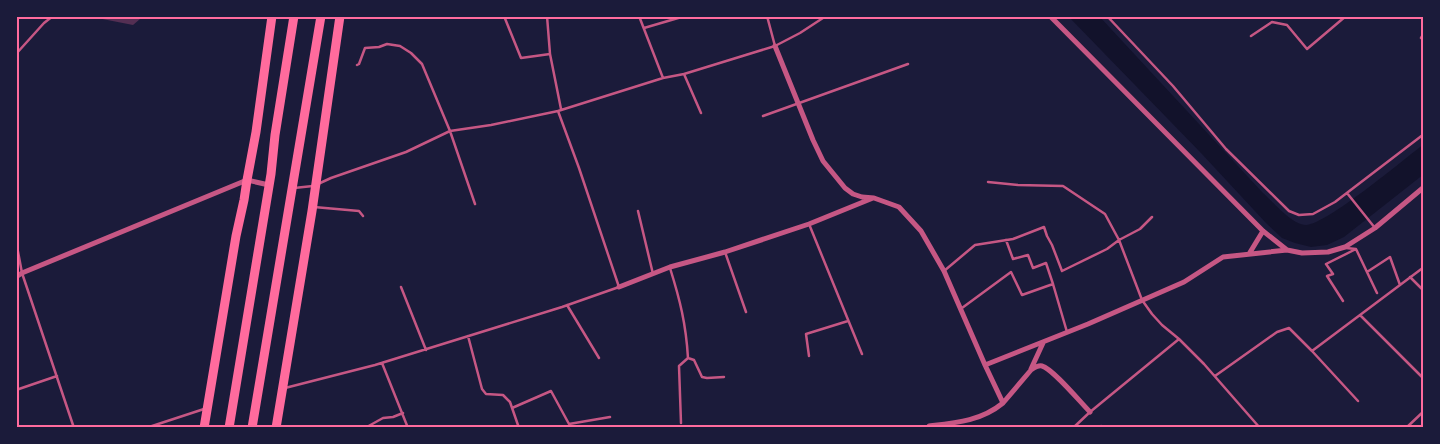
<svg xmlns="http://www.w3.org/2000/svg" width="1440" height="444" font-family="Cabin,sans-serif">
	<rect width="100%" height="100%" fill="#1b1b3a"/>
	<path fill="#12122b" d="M1068,16H1099L1263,193C1273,202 1292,225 1306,225C1327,224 1403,160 1424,144V174L1344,237L1327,245L1311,247L1295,243L1282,238L1266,223L1201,153Z"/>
	<path fill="#542f53" d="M87,16H141L140,19L133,25Z"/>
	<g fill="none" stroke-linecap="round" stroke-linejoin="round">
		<path stroke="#c65784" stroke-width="2.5" d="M504,16L521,58L550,54
			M547,16L550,54L561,109
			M639,16L663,78
			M767,16L775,46
			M1107,16L1173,86L1226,149L1289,211L1299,215L1313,214L1335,202L1424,134
			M644,28L685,16
			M1424,33L1421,38L1424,40
			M1251,36L1272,22L1287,25L1307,49L1346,16
			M16,54L44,23L53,16
			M357,65L359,64L365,48L379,47L387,44L400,46L411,53L422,64L450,131L475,204
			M684,74L701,113
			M763,116L908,64
			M988,182L1018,185L1063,186L1105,214L1119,240L1142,300L1152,314L1162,325L1179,339L1204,364L1260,428
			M318,184L331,178L406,152L450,131L491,125L558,111L663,78L684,74L775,46L800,33L826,16
			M294,188L313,186
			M1347,193L1375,228
			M314,207L359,211L363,216
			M638,211L653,274
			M809,224L862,354
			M1006,240L1013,259L1028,255L1033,268L1046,263L1053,284
			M16,241L22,273L74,428
			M1346,248L1356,249L1377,293
			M725,252L746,312
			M670,268C680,300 686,324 688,358L679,366L681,423
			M944,271L975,245L1013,239L1044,227L1047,236L1052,245L1062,271L1107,249L1119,240L1140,229L1152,217
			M1367,272L1390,257L1400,285
			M1410,277L1424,291
			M401,287L426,350
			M1343,301L1327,276L1333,274L1326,264L1356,249
			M567,305L599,358
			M962,308L1011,272L1022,295L1053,284L1067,332
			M1360,315L1424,379
			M468,336L482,389L486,394L503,395L510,402L519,428
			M1312,351L1424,267
			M809,356L806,334L848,321
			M688,358L694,360L702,377L707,378L724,377
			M382,363L408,428
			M1215,376L1277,332L1289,328L1312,351L1358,401
			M285,388L375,365L562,307L619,287L579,168L558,111
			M16,390L57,376
			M512,408L551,391L569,424L610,417
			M1101,426L1102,428
			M146,428L204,409
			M365,428L383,418L393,417L403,413
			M1073,428L1090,412L1179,339
			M1406,428L1424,411"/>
		<path stroke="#c65784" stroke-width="5" d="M1050,16L1263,231L1287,250L1302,253L1328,252L1345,247L1375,228L1424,187
			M775,46L813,140L823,161L845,188L853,194L862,197L874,198L899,207L921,231L944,271L985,365L1003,403C981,421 956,423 929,426L928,428
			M1249,254L1263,231
			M16,277L22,273L247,180L269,185
			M619,287L670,267L725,252L809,224L873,198
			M985,365L1088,324L1184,282L1223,257L1287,250
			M1031,369L1043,343
			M1003,403L1031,370C1034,368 1038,365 1042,366C1053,369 1081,403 1090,412"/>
		<path stroke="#ff6b9d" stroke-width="9" d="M204,428L236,236L244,200L247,180L256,132L272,16
			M229,428L271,174L275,135L294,16
			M252,428L321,16
			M276,428L312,211L340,16"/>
	</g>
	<rect width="1440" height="444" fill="none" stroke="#1b1b3a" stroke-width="35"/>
	<rect x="18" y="18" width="1404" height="408" fill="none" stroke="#ff6b9d" stroke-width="2"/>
</svg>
